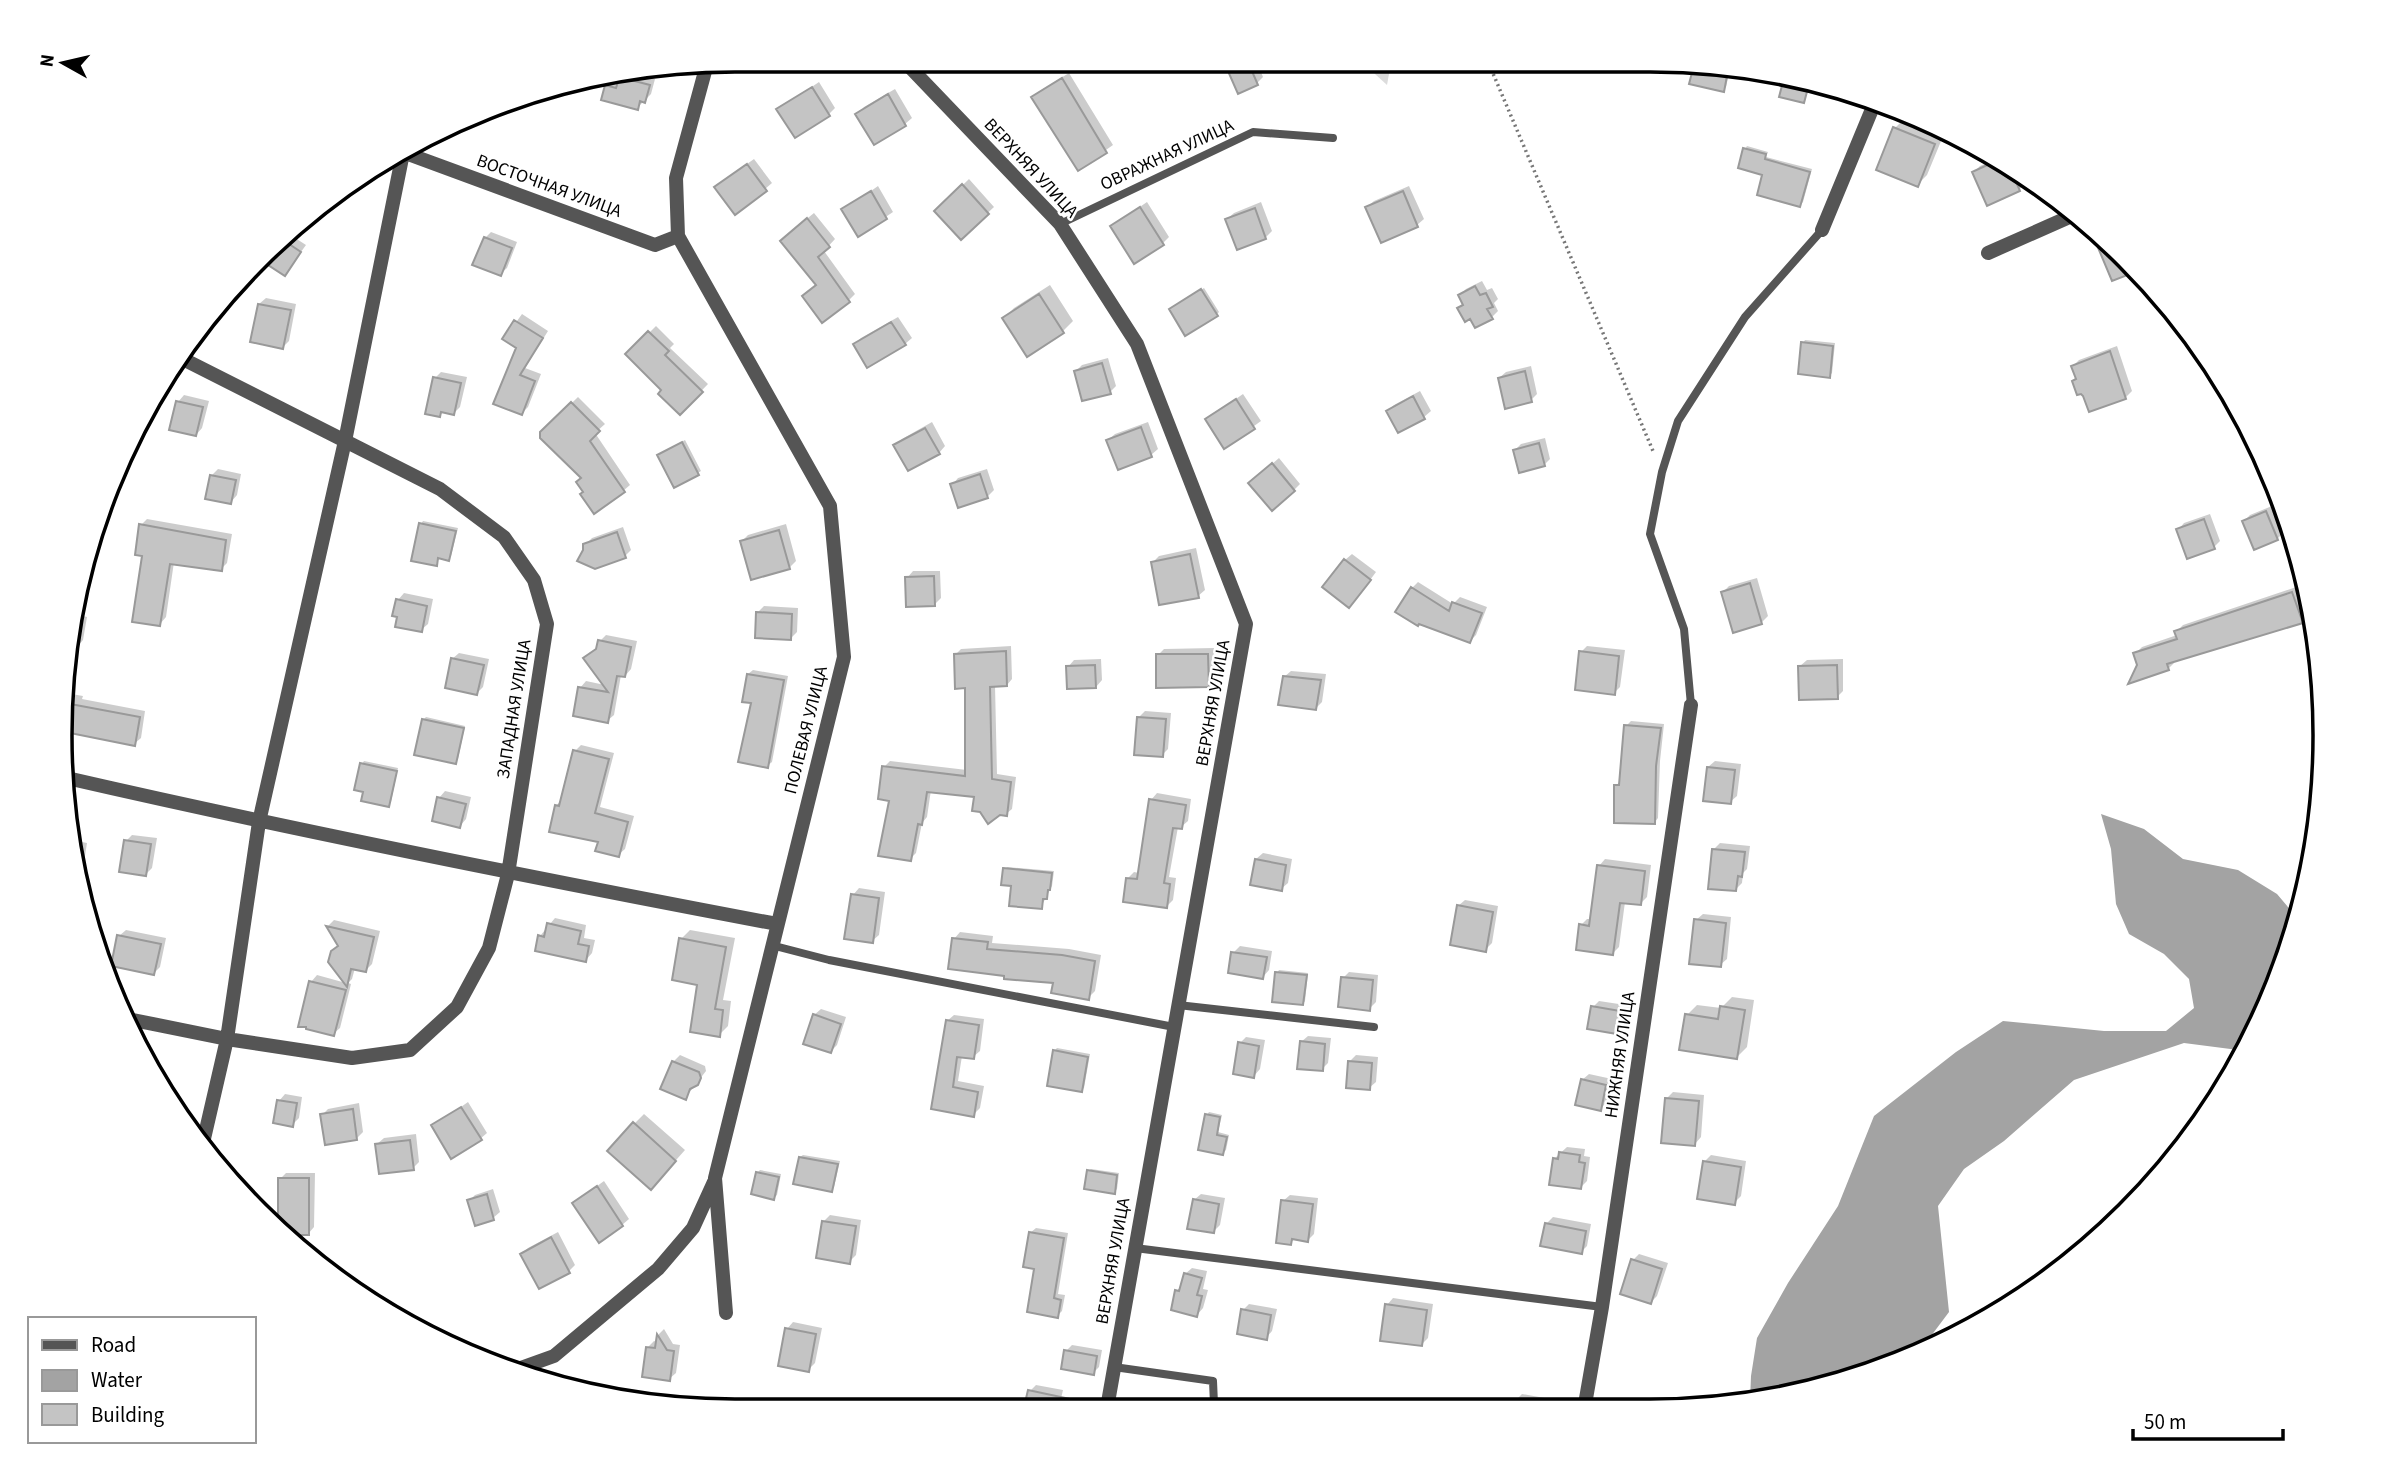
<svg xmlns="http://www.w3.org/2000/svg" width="2385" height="1471" font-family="'Source Sans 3',sans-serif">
	<rect width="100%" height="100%" fill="#fff"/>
	<path fill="#dcdcdc" d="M1363,63H1391L1387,85Z"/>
	<path fill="#a3a3a3" d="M2101,814L2144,829L2183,859L2238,870L2277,894L2299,920L2256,1034L2246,1051L2184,1043L2074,1080L2004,1141L1964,1169L1938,1206L1949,1312L1922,1348L1825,1388L1750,1401L1751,1376L1757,1338L1788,1283L1838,1206L1874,1116L1956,1052L2003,1021L2104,1031H2166L2194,1008L2189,979L2164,954L2129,934L2116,904L2111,849Z"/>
	<path fill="#0003" d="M1109,62H1124L1116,69Z
		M1227,62H1257L1263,77L1257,83Z
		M1695,65H1731L1726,87L1723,90L1691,83Z
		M1069,73L1113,145L1079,169L1033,97L1040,91Z
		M641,75L655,79L651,94L637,108L603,99L608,81Z
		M819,82L835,108L829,114L779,109Z
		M895,89L912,118L905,124L874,143L858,114L864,107Z
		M1905,118L1944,134L1927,175L1917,185L1895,128Z
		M1747,146L1768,152L1766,157L1812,169L1803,202L1800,205L1764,174L1745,149Z
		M754,159L772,183L765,189L723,181Z
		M1993,160L2022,177L2025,183L2019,190L1974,172L1980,166Z
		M969,179L994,207L961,238L936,211Z
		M878,186L893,212L859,235L844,210Z
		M1409,186L1424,219L1417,225L1367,207L1374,201Z
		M1147,202L1169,237L1163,243L1112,226Z
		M1261,202L1272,231L1266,237L1238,247L1227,219L1234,213Z
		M814,213L835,239L824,251L855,294L849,300L804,296L817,284L788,234Z
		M491,232L517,242L507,268L500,274L485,238Z
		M289,234L306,245L285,274L263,260Z
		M1482,281L1487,290L1492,288L1498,299L1494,303L1498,311L1491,318L1471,316L1459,308L1464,303L1460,295L1466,289Z
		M1050,285L1073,321L1063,331L1004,318L1014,308Z
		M1204,288L1219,312L1217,314L1174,307Z
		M266,298L296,304L289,341L283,347L259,304Z
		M215,308L213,317L206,323L202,322Z
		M522,314L548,331L525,368L541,374L528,407L522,413L518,347L504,339Z
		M898,317L912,338L905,344L867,366L855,344L861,338Z
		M656,326L674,344L670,348L708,384L680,413L664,390L628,354Z
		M1805,340L1835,343L1832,373L1829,376L1803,343Z
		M2117,346L2132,391L2125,398L2077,378L2073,366L2079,360Z
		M1108,358L1116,386L1110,392L1076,371L1082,365Z
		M1531,366L1537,394L1531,400L1499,378L1506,372Z
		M441,372L467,377L460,407L454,413L444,411L440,415L435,378Z
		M1420,391L1431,411L1424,417L1399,431L1388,411L1394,405Z
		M1243,394L1261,421L1225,447L1207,419Z
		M184,395L209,401L202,428L196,435L178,402Z
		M578,397L605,424L595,433L630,485L623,491L585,492L583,478L542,432Z
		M932,422L945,446L939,453L896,445L902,439Z
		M1148,422L1158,449L1151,455L1119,467L1108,440L1115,434Z
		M1545,438L1550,459L1544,465L1515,450L1521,444Z
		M685,440L701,471L675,486L661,453Z
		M1279,458L1300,484L1294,490L1257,477Z
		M218,469L241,474L237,495L231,502L211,476Z
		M987,469L994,490L987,497L952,485L958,478Z
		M2272,506L2283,533L2277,539L2244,521L2250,515Z
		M2210,514L2220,541L2214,547L2178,530L2184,523Z
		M147,519L232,534L227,563L221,569L174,562L166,617L160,624L144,555L141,525Z
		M423,521L458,528L451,556L449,559L440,557L436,564L421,524Z
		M786,524L796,561L789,568L742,541L748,535Z
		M623,527L631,550L625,556L585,545L592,538Z
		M1196,548L1205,590L1198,596L1153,562L1159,556Z
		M1352,554L1376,572L1356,599L1345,560Z
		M913,571H940L941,598L935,604L907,578Z
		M1757,578L1768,616L1762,622L1723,592L1729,586Z
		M1418,582L1453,604L1460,597L1487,607L1476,635L1470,641L1412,588Z
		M2305,584L2313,617L2248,639L2174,660V663L2168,669L2135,654L2142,647L2177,635L2176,632L2183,625Z
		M404,593L433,599L428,624L421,630L398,600Z
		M764,606L798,608L797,632L790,639L758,612Z
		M79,615L87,617L83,640L77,647L74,646Z
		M606,635L637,641L631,669L625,676L621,675L614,715L607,721L580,688L586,681L605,685L586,658L599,647L600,641Z
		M1011,646L1012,679L1007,685H995L997,774L1016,777L1012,809L1006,814L976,796L931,790L927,817L922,823L916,853L910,859L891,799L884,767L890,761L967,770L966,687L956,654L961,649Z
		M1587,646L1625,650L1620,687L1614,693L1581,652Z
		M1214,648L1215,679L1208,685L1158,655L1164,649Z
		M459,653L489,659L483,687L477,693L452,659Z
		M1101,659L1102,680L1096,687L1068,667L1074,660Z
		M1843,659V691L1837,697L1800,666L1807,660Z
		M753,670L788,676L772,762L767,766L748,674Z
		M1291,671L1326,674L1322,702L1316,708L1284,677Z
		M66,693L83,696L82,699L145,711L141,738L134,744L60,729Z
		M1145,711L1171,713L1168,749L1162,755L1139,717Z
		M426,717L465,726L458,759L456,762L423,720Z
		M1631,721L1664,724L1660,761L1658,818L1654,823L1616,786L1621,780L1626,726Z
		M581,745L614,753L600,807L634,816L625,849L618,855L556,806L562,799L575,751Z
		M364,761L398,768L391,802L388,805L362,764Z
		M1715,761L1741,764L1737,796L1730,802L1708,767Z
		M445,791L471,797L466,819L460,826L439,798Z
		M1157,793L1191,799L1188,821L1181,827H1178L1169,877L1176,878L1173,900L1167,906L1127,879L1134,872L1139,873L1151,800Z
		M132,835L157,838L152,868L146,874L126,841Z
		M77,841L87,843L82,875Z
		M1720,843L1750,846L1747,869L1743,873L1742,883L1735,890L1714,849Z
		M1263,853L1292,859L1288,883L1281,889L1256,859Z
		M1605,859L1651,865L1647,897L1640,904L1625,902L1619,947L1613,953L1581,925L1587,919H1592L1599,866Z
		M1007,867L1054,871L1052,886L1041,907L1013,884L1005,869Z
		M859,888L885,892L879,935L872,941L853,895Z
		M1465,900L1498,906L1492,943L1485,950L1458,906Z
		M1703,914L1731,917L1727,959L1720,965L1696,920Z
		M555,918L586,925L584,938L595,940L592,953L586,960L540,936Z
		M334,920L380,931L372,964L366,970L355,968L352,979L348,983L351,984L340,1028L333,1034L311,982L317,975L346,983L339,945L328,926Z
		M126,930L166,938L160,967L154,973L119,936Z
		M690,930L735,938L723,1000L731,1001L728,1026L719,1035L681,939Z
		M960,932L993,936L992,943L1069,949L1101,955L1095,991L1088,998L1055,982L1006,974L954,939Z
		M1240,946L1272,951L1269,970L1263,977L1233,953Z
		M1279,970L1308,973L1305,1001L1303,1004L1277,973Z
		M1349,972L1378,975L1376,1002L1369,1009L1343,978Z
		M1732,997L1754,1000L1747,1047L1737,1057L1687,1015L1697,1005L1721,1008Z
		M1599,1001L1632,1006L1628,1026L1622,1033L1593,1007Z
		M821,1009L846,1017L837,1045L831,1051L814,1015Z
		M954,1015L984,1019L980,1051L973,1057L962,1056L958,1081L984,1086L980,1108L973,1115L933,1108L947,1021Z
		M1308,1036L1331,1038L1328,1063L1322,1069L1301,1042Z
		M1246,1037L1265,1040L1260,1069L1254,1076L1240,1043Z
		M1057,1048L1090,1054L1084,1088L1081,1090L1054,1051Z
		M680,1055L705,1066L706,1071L685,1098L673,1062Z
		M1356,1055L1378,1057L1376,1082L1369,1088L1350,1061Z
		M1589,1074L1612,1079L1606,1103L1600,1109L1582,1080Z
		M1673,1092L1704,1095L1701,1137L1695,1144L1666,1099Z
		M285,1094L302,1097L299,1118L292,1125L279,1101Z
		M468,1102L487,1133L480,1139L434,1126Z
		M359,1103L363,1132L357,1138L322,1115L328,1109Z
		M1209,1112L1222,1115L1218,1132L1229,1135L1226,1150L1223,1153L1207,1115Z
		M644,1114L685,1150L661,1177L634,1124Z
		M416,1134L419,1162L413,1168L377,1144L384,1138Z
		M1567,1147L1585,1149L1584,1156L1590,1157L1587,1181L1581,1187L1554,1159Z
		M803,1155L840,1161L834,1187L832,1190L800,1157Z
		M1711,1155L1746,1161L1741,1196L1734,1203L1704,1162Z
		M1091,1169L1119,1173L1117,1189L1114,1192L1088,1171Z
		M760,1170L781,1174L777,1195L774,1198L757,1173Z
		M286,1173H315L314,1227L308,1234L288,1233L280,1225V1179Z
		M604,1181L629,1219L622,1225L574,1203Z
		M493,1189L500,1212L493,1218L469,1201L475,1195Z
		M1201,1194L1225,1198L1220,1225L1214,1231L1194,1200Z
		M1290,1195L1318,1198L1314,1234L1308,1240L1296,1238L1290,1243L1283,1201Z
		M830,1215L861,1220L856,1255L849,1262L824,1221Z
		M1553,1217L1591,1224L1587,1246L1581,1252L1546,1224Z
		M1036,1228L1068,1233L1058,1294L1065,1295L1062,1311L1057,1316L1036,1268L1030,1233Z
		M558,1232L575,1265L569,1271L522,1254L528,1248Z
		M1639,1254L1668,1263L1657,1296L1651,1302L1633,1260Z
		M1192,1268L1207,1271L1203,1289L1208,1290L1203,1308L1197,1315L1177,1291L1183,1285L1185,1274Z
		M373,1290V1300L357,1291Z
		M1393,1298L1433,1304L1428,1338L1422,1344L1387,1305Z
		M1249,1304L1277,1309L1272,1331L1266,1338L1243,1310Z
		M793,1322L822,1328L815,1363L808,1370L787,1329Z
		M664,1329L673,1344L680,1345L676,1373L669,1379L647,1348L654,1341L658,1342L659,1334Z
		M1072,1345L1102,1350L1099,1367L1093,1373L1066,1351Z
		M1036,1385L1063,1390L1059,1407H1026L1030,1391Z
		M1522,1394L1561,1401L1559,1409H1514L1516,1400Z"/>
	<path fill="#c4c4c4" stroke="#999" stroke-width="2" d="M1224,62H1248L1258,85L1238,94Z
		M1694,65H1729L1724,92L1689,84Z
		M623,78L650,85L645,103L640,101L638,110L601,100L605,85L616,88L619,79Z
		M1062,78L1107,153L1078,171L1031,97Z
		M1784,78L1809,84L1804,103L1779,97Z
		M812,87L830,116L795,138L776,109Z
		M888,94L906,126L874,145L855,114Z
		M1893,127L1935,144L1918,187L1876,170Z
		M1743,148L1766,154L1765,159L1810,172L1800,207L1757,195L1762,175L1738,168Z
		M1996,161L2011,170L2020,191L1987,206L1972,172Z
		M747,164L767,191L735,215L714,187Z
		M962,184L989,214L961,240L934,211Z
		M871,191L887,219L858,237L841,209Z
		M1403,191L1418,227L1381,243L1365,207Z
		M1140,207L1164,245L1134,264L1110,226Z
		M1255,208L1266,239L1237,250L1225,219Z
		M807,218L830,247L818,257L850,302L822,323L802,296L816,285L780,241Z
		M2089,226L2120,254L2138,271L2112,281Z
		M484,237L512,248L501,276L472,265Z
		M283,240L301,252L285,276L262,261Z
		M1475,286L1480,295L1486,293L1493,307L1487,309L1493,319L1475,328L1470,319L1465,322L1457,308L1463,305L1458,295Z
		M1201,289L1218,316L1185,336L1169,309Z
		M1039,294L1064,333L1027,357L1002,318Z
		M258,304L291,310L283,349L250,342Z
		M514,320L543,338L520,375L535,381L522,415L493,404L516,348L502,339Z
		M891,322L906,345L867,368L853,344Z
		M648,331L669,351L665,355L703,392L680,415L658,394L661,390L625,354Z
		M1801,342L1833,346L1830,378L1798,374Z
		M2110,351L2126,399L2089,412L2083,396L2081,394L2077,395L2072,381L2076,379L2071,366Z
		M1102,363L1111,394L1082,401L1074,371Z
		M1525,371L1532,402L1505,409L1498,378Z
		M433,377L461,383L454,415L441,412L440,417L425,414Z
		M1413,396L1425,419L1398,433L1386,411Z
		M1236,399L1255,429L1224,449L1205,419Z
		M176,401L203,407L196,436L169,430Z
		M571,402L600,431L590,441L625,492L594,514L580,494L583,492L576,482L581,478L540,438V432Z
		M1141,427L1152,457L1118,470L1106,440Z
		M925,428L940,454L908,471L893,445Z
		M682,442L699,475L674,488L657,455Z
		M1539,443L1545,466L1519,473L1513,450Z
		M1272,463L1295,491L1272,511L1248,483Z
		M980,474L988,498L958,508L950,484Z
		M210,475L236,480L231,504L205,499Z
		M2266,511L2278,540L2254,550L2242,521Z
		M2204,519L2215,549L2187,559L2176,529Z
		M419,523L456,531L449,561L438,558L437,566L411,561Z
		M139,524L226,540L222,571L170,564L160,626L132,622L142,556L135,555Z
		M779,530L790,569L751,580L740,541Z
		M617,532L626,558L595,569L577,561L583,550V544Z
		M1190,554L1199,598L1159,605L1151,562Z
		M1344,559L1371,580L1349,608L1322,587Z
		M934,576L935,606L906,607L905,577Z
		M1750,583L1762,624L1733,633L1721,592Z
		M1411,587L1449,611L1452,602L1482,613L1470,643L1419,624L1418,626L1395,612Z
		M2292,592L2303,623L2167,664L2169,670L2128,684L2137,665L2133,653L2177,639L2174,631Z
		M396,599L427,606L422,632L395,627L397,617L392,616Z
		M756,612L792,614L791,640L755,638Z
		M598,640L631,647L625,677L617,676L608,723L573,716L578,687L608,692L583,658L596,649Z
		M1006,651L1007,686L990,687L992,779L1011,782L1007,816L1000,815L988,824L980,812L972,811L974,797L927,792L922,825L918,824L911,861L878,856L889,801L878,799L882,766L965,776V688L955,689L954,654Z
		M1579,651L1619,656L1615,695L1575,690Z
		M1156,654H1208L1209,687L1156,688Z
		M451,658L484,665L477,695L445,688Z
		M1095,665L1096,688L1067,689L1066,666Z
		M1837,665L1838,699L1799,700L1798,666Z
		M747,674L784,680L768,768L738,762L751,703L742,702Z
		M1283,676L1321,680L1316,710L1278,705Z
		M65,703L140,717L135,746L60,731Z
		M1137,717L1166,719L1163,757L1134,755Z
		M422,719L464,728L456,764L414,755Z
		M1624,725L1661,728L1656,766L1655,824L1614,823V785H1619Z
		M573,750L609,759L595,813L628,822L619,857L595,851L598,842L549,832L555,805L559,806Z
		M360,763L397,771L389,807L361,801L363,792L354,790Z
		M1707,767L1735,770L1731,804L1703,801Z
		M437,797L466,804L460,828L432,821Z
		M1149,799L1186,805L1182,829L1173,828L1164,883L1170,884L1167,908L1123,902L1126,878L1137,879Z
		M124,840L151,844L146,876L119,872Z
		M1712,849L1745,852L1742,877L1738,876L1736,891L1708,889Z
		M1255,859L1286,865L1282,891L1250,885Z
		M1597,865L1645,871L1641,905L1620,903L1613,955L1576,950L1579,924L1589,926Z
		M1003,868L1052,873L1050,890H1048L1047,899H1043L1042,909L1009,906L1011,886L1001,885Z
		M851,894L879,898L873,943L844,939Z
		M1457,905L1493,912L1486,952L1450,945Z
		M1694,919L1726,923L1721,967L1689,964Z
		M547,923L581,931L578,944L589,946L586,962L535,951L538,935L544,937Z
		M326,926L374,937L366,972L351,969L347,987L328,962L331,951L338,946Z
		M117,935L161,944L154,975L111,966Z
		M679,938L726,947L715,1009L723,1010L720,1037L690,1032L697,985L672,980Z
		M952,938L988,942L987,949L1062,955L1095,961L1089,1000L1051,993L1053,983L1004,979V976L948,969Z
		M1231,952L1267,957L1263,979L1228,973Z
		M1275,972L1307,975L1303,1005L1272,1002Z
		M1341,977L1373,980L1370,1011L1338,1007Z
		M309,981L346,990L334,1036L306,1029V1027H298Z
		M1591,1006L1626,1012L1623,1035L1587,1029Z
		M1720,1006L1745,1010L1737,1059L1679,1050L1685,1014L1718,1019Z
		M813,1014L841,1024L831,1053L803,1044Z
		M946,1020L979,1025L974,1059L957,1057L953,1087L978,1092L974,1117L931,1109Z
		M1300,1041L1325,1044L1323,1071L1297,1069Z
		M1238,1042L1259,1046L1254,1078L1233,1074Z
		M1053,1050L1088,1057L1082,1092L1047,1086Z
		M672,1061L699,1072L701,1078L698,1085L690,1089L686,1100L660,1089Z
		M1348,1061L1372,1063L1370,1090L1346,1088Z
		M1581,1079L1606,1085L1601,1111L1575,1105Z
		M1665,1098L1699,1101L1695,1146L1661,1143Z
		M277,1100L297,1103L293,1127L273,1123Z
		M461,1107L482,1140L451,1159L431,1125Z
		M353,1109L357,1140L325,1145L320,1114Z
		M1205,1114L1220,1117L1217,1135L1227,1137L1223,1155L1198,1150Z
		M633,1122L676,1161L651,1190L607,1151Z
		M410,1140L414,1170L379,1174L375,1144Z
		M1559,1152L1580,1155L1579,1162L1585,1163L1581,1189L1549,1185L1553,1158L1558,1159Z
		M799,1157L838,1164L832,1192L793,1184Z
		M1703,1161L1741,1167L1735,1205L1697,1199Z
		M1087,1170L1117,1175L1115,1194L1084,1189Z
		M756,1172L779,1177L774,1200L751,1194Z
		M278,1178H309V1235H290L278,1223Z
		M597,1186L623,1226L599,1243L572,1203Z
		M487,1194L494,1220L475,1226L467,1200Z
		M1193,1199L1219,1204L1214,1233L1187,1229Z
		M1281,1200L1313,1204L1308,1242L1292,1239L1291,1245L1276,1243Z
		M822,1221L856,1226L850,1264L816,1258Z
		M1545,1223L1586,1231L1582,1254L1540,1246Z
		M1029,1232L1064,1238L1054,1298L1061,1300L1058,1318L1027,1312L1034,1269L1023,1267Z
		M551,1237L570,1273L539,1289L520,1254Z
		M1631,1259L1662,1269L1651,1304L1620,1294Z
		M1184,1273L1202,1278L1197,1295L1202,1296L1197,1317L1171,1310L1175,1290L1179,1291Z
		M1385,1304L1427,1310L1422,1346L1380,1341Z
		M1241,1309L1271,1315L1267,1340L1237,1334Z
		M785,1328L816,1334L809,1372L778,1366Z
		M657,1334L667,1350L674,1351L670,1381L642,1377L646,1347L655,1348Z
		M1064,1350L1097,1356L1094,1375L1061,1369Z
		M1028,1390L1075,1400V1408L1024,1407Z"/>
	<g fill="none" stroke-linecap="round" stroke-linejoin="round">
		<path stroke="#777" stroke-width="3.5" stroke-dasharray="2 3.5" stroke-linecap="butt" d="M1489,64L1653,451"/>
		<path stroke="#555" stroke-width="8" d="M1060,224L1253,132L1333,138
			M1691,705L1684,629L1650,534L1662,472L1678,421L1745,317L1822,230
			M771,945L829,960L1174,1027
			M1178,1005L1374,1027
			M1135,1248L1602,1307
			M1114,1367L1213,1381L1214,1404"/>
		<path stroke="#555" stroke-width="14" d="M903,60L1060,224L1137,344L1246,624L1107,1408
			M707,64L676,178L678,236L830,506L844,657L715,1178L726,1313
			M408,154L655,245L678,236
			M1822,230L1875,102
			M1988,253L2076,214
			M67,778C302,832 539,879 777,924
			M128,1019L227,1039L352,1058L410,1050L457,1007L489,948L508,874L547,624L534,580L504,537L440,489L181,358
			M203,1143L227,1039L259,822L345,441L402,158
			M515,1370L554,1356L658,1269L693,1228L714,1182
			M1584,1410L1602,1307L1691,705"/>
	</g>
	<g text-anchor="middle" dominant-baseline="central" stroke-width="5" stroke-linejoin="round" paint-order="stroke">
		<g font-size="18" fill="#000" stroke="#fff">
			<text transform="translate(1167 155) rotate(-25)">ОВРАЖНАЯ УЛИЦА</text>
			<text transform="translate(1031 168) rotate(47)">ВЕРХНЯЯ УЛИЦА</text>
			<text transform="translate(549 186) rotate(20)">ВОСТОЧНАЯ УЛИЦА</text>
			<text transform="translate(1213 703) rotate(-80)">ВЕРХНЯЯ УЛИЦА</text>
			<text transform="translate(514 709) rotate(-81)">ЗАПАДНАЯ УЛИЦА</text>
			<text transform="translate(806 730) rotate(-76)">ПОЛЕВАЯ УЛИЦА</text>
			<text transform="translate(1620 1055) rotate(-82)">НИЖНЯЯ УЛИЦА</text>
			<text transform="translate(1113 1261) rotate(-80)">ВЕРХНЯЯ УЛИЦА</text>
		</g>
	</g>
	<path d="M0 0H2385V1471H0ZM735 72H1650A663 663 0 0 1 2313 735V736A663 663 0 0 1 1650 1399H735A663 663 0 0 1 72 736V735A663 663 0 0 1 735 72Z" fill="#fff" fill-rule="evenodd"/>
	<path fill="none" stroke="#000" stroke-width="3.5" d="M735 72H1650A663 663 0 0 1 2313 735V736A663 663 0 0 1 1650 1399H735A663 663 0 0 1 72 736V735A663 663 0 0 1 735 72Z"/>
	<rect x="28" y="1317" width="228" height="126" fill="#ffffff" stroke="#999999" stroke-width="2"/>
	<rect x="42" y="1340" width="35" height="10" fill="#555555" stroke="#999999" stroke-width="2"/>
	<text x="91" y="1352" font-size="21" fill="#000000">Road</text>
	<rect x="42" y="1370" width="35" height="21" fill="#a3a3a3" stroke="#999999" stroke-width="2"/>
	<text x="91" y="1387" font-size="21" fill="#000000">Water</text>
	<rect x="42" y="1404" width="35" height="21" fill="#c4c4c4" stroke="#999999" stroke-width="2"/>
	<text x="91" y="1422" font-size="21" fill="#000000">Building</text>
	<g transform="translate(63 63) rotate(278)" stroke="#ffffff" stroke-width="5" paint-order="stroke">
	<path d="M0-5L12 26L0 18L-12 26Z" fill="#000000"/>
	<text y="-10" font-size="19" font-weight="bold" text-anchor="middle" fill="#000000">N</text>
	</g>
	<path d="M2133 1429v10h150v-10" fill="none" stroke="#000000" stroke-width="3.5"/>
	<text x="2144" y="1429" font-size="21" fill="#000000" stroke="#ffffff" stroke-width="5" paint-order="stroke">50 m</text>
</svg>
